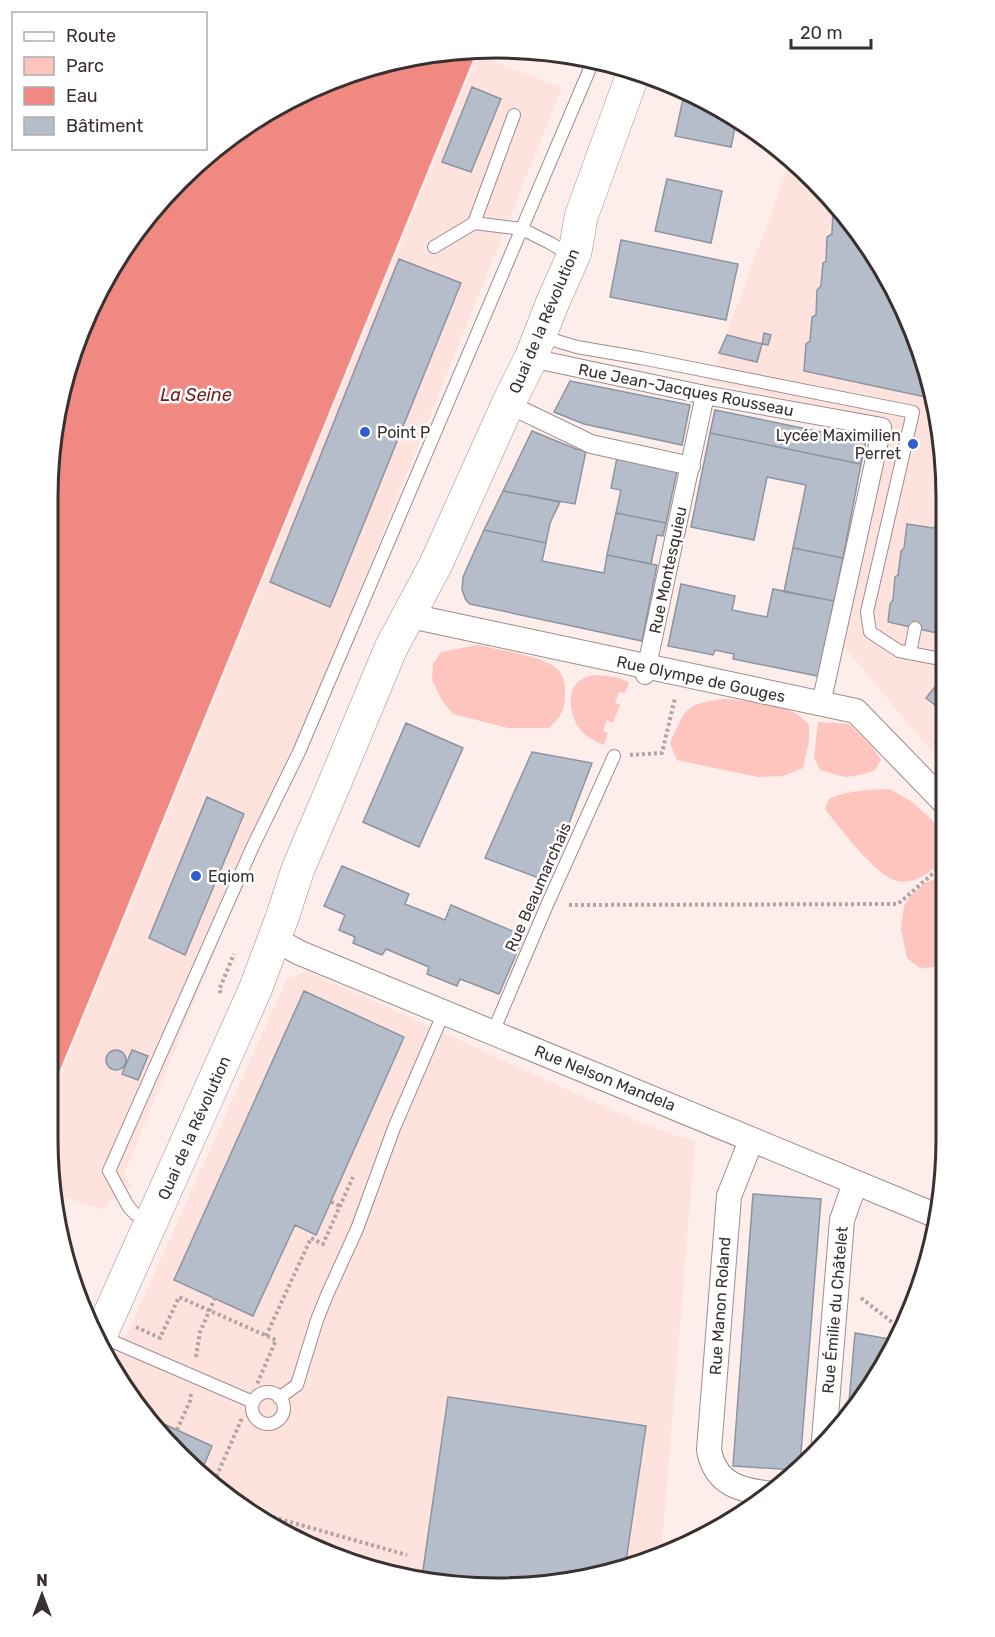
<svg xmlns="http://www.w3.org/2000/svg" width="995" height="1637" font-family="Rubik,sans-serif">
	<rect width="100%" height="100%" fill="#fdedeb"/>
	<path fill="#fde2de" d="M478,55L562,88L124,1175L132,1187L109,1201L105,1210L57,1195L48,1139V1106Z
		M790,162L835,201L887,273L932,381L946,468V769L842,644L889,421L709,382Z
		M308,971L638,1122L695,1142L661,1555L642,1565L497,1589L353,1565L247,1513L141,1413L114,1363L287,979Z"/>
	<path fill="#fec4be" d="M478,645C498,650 539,655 555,667C563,673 565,682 565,692C565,711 562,715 549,728H508L453,714L441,699L432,680L433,664L441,652Z
		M594,675L616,677L629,682L625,693L619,692L615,703L620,705L613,723L607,720L603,731L608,733L604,745C593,741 583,735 577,725C566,704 568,679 594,675Z
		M724,699C743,700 783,704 798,715C802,718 806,722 809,725V741L803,768L783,776L758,777L677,760L670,743C686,709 684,704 724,699Z
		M818,722L849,724L872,747L881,760L875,770L864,774L845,777L820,770L814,758Z
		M890,789L912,802L931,819L946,840V858C933,870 916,885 897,881C876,876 839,827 825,809L829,799C849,790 868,790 890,789Z
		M946,875V959L936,967L920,968L907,958L901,929L904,906L910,896L925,883Z"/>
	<path fill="#f08981" d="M477,50L109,951L48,1099L49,468L72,353L124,247L180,179L248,124L326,82L410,57Z"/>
	<path fill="#b5bdcb" stroke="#8d94a1" stroke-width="1.5" d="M472,87L501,99L471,172L442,162Z
		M685,90L737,118L731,147L675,136Z
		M667,179L722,191L711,243L655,231Z
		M838,205L887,273L932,381L935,399L804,371L806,344L810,341L812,317L816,315L817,290L821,286L823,263L826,261L827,237L832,234L833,209Z
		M621,240L738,264L726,320L610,297Z
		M399,259L461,283L330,607L270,582Z
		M764,333L771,335L768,345L762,344Z
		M727,335L762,344L757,362L719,353Z
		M570,381L690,405L682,445L584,424L554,412Z
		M715,410L866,441L861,464L710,433Z
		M532,431L576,449L586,451L575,504L503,491Z
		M710,433L861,464L843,558L793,548L806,485L767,477L754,540L691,527Z
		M617,458L677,471L666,523L616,513L621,490L611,488Z
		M503,491L560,502L550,523L546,543L484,530Z
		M616,513L666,523L663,536L657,535L651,564L607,555Z
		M907,524L933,528L936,526L946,527V635L888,622L890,604L893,600L895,577L898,575L901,551L904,548Z
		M484,530L546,543L542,561L604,573L607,555L657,565L642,641L470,604L466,600L462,590L463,577Z
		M793,548L843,558L834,601L784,592Z
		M681,584L735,596L732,610L767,617L773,589L834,601L818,676L733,659L734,654L715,650L713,655L668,646Z
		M943,677L946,679V714L926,698Z
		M406,723L463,748L419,847L363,822Z
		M946,730V752L935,743Z
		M532,752L592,763L547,881L485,858Z
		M207,797L244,814L185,955L149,938Z
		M342,866L409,894L405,904L445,920L451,905L524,936L499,994L460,979L457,986L427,974L429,967L386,949L382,955L353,943L355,937L339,930L345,915L324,906Z
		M304,991L404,1037L316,1235L295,1225L253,1316L174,1280Z
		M106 1060a10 10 0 1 1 20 0a10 10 0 1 1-20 0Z
		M132,1050L148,1056L138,1080L122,1074Z
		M753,1194L821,1199L800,1465L795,1470L733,1466Z
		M855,1333L889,1339L890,1345L892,1346L871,1390L848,1414Z
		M448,1397L646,1426L625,1568L497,1589L422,1577Z
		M142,1414L212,1446L202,1470Z"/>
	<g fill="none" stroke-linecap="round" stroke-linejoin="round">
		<defs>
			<path id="service" d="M474,223L514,115
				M434,247L474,223L522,229L550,243L572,256
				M540,336L577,347L641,358L913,412L867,612L870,632L899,651L946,660
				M910,653L915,628
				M493,1032L547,905L614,756
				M151,1220L135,1214L128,1206L109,1171L253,846L299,752L594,59
				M100,1336L253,1402
				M252 1408a16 16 0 1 1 32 0a16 16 0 1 1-32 0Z
				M279,1398L297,1385L317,1320L327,1295L357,1229L394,1128L444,1012"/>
			<path id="pedestrian" d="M531,358L705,395L882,427L821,704
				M508,404L591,444L691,466
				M645,675L705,395"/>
			<path id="minor" d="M420,618L856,711L946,804
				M274,939L300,953C512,1040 724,1129 937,1216
				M751,1141L729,1196L709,1450C715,1485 742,1491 773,1494
				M824,1440L842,1220L855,1183"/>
			<path id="secondary" d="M100,1336L255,990L282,918L298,869L333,787L391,648L436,564L508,404L531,358L552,304L575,252L581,217L634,71"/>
		</defs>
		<use href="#service" stroke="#9e8d8b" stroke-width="14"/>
		<use href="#pedestrian" stroke="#9e8d8b" stroke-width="20"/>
		<use href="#minor" stroke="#9e8d8b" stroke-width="26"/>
		<use href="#secondary" stroke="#9e8d8b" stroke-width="34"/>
		<path stroke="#b1a5a3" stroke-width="4" stroke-dasharray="3 3" stroke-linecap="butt" d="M630,755L662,753L675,698
			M569,905L898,904L946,862
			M221,993L219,990L234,954
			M331,1202L340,1206
			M861,1298L901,1329
			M136,1327L160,1338L179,1297L276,1340L257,1384
			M266,1336L311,1238L323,1244L353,1177
			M196,1357L200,1332L215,1298
			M177,1430L190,1401L191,1394
			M214,1482L243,1416
			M244,1509L407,1555"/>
		<use href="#service" stroke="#fff" stroke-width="12"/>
		<use href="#pedestrian" stroke="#fff" stroke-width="18"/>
		<use href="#minor" stroke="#fff" stroke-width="24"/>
		<use href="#secondary" stroke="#fff" stroke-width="33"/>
	</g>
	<g fill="#2f5fce" stroke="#fff" stroke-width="2">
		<circle cx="365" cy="432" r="6"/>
		<circle cx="913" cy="444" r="6"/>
		<circle cx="196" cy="876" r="6"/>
	</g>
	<g text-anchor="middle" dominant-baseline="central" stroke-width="5" stroke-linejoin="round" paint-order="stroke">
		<g font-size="16" fill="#383130" stroke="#fff">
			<text transform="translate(544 321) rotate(-67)">Quai de la Révolution</text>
			<text transform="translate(686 390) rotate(11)">Rue Jean-Jacques Rousseau</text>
			<text transform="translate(668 570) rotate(-78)">Rue Montesquieu</text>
			<text transform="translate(701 679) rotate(12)">Rue Olympe de Gouges</text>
			<text transform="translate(538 887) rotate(-66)">Rue Beaumarchais</text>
			<text transform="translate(605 1078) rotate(22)">Rue Nelson Mandela</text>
			<text transform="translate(194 1128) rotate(-66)">Quai de la Révolution</text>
			<text transform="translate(720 1306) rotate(-86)">Rue Manon Roland</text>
			<text transform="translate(835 1310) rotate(-85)">Rue Émilie du Châtelet</text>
		</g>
		<g font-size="16" fill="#383130" stroke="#fff" text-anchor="start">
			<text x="377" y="432">Point P</text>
			<text x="901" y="435" text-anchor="end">Lycée Maximilien<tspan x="901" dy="18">Perret</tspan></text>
			<text x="208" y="876">Eqiom</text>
		</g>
		<g font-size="18" font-style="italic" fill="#74191a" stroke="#fff">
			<text x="196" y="395">La Seine</text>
		</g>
	</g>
	<path d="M0 0H995V1637H0ZM497 58H497A439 439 0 0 1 936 497V1139A439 439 0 0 1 497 1578H497A439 439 0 0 1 58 1139V497A439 439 0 0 1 497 58Z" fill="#fff" fill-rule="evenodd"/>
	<path fill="none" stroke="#383130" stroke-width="3" d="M497 58H497A439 439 0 0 1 936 497V1139A439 439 0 0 1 497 1578H497A439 439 0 0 1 58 1139V497A439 439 0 0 1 497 58Z"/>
	<rect x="12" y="12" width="195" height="138" fill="#ffffff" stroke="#afadac" stroke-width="1.5"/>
	<rect x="24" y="32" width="30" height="9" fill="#ffffff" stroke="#afadac" stroke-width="1.5"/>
	<text x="66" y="42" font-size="18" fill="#383130">Route</text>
	<rect x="24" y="57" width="30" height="18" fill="#fec4be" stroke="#afadac" stroke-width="1.5"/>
	<text x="66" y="72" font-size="18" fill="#383130">Parc</text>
	<rect x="24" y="87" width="30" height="18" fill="#f08981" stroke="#afadac" stroke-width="1.5"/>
	<text x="66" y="102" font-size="18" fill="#383130">Eau</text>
	<rect x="24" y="117" width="30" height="18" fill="#b5bdcb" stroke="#afadac" stroke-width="1.5"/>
	<text x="66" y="132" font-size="18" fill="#383130">Bâtiment</text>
	<g transform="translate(42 1595)" stroke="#ffffff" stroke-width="4.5" paint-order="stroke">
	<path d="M0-4.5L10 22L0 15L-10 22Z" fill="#383130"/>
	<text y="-9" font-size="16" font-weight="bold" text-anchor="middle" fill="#383130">N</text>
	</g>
	<path d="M791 39v9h80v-9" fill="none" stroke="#383130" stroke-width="3"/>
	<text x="800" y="39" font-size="18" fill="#383130" stroke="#ffffff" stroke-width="4.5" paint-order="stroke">20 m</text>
</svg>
